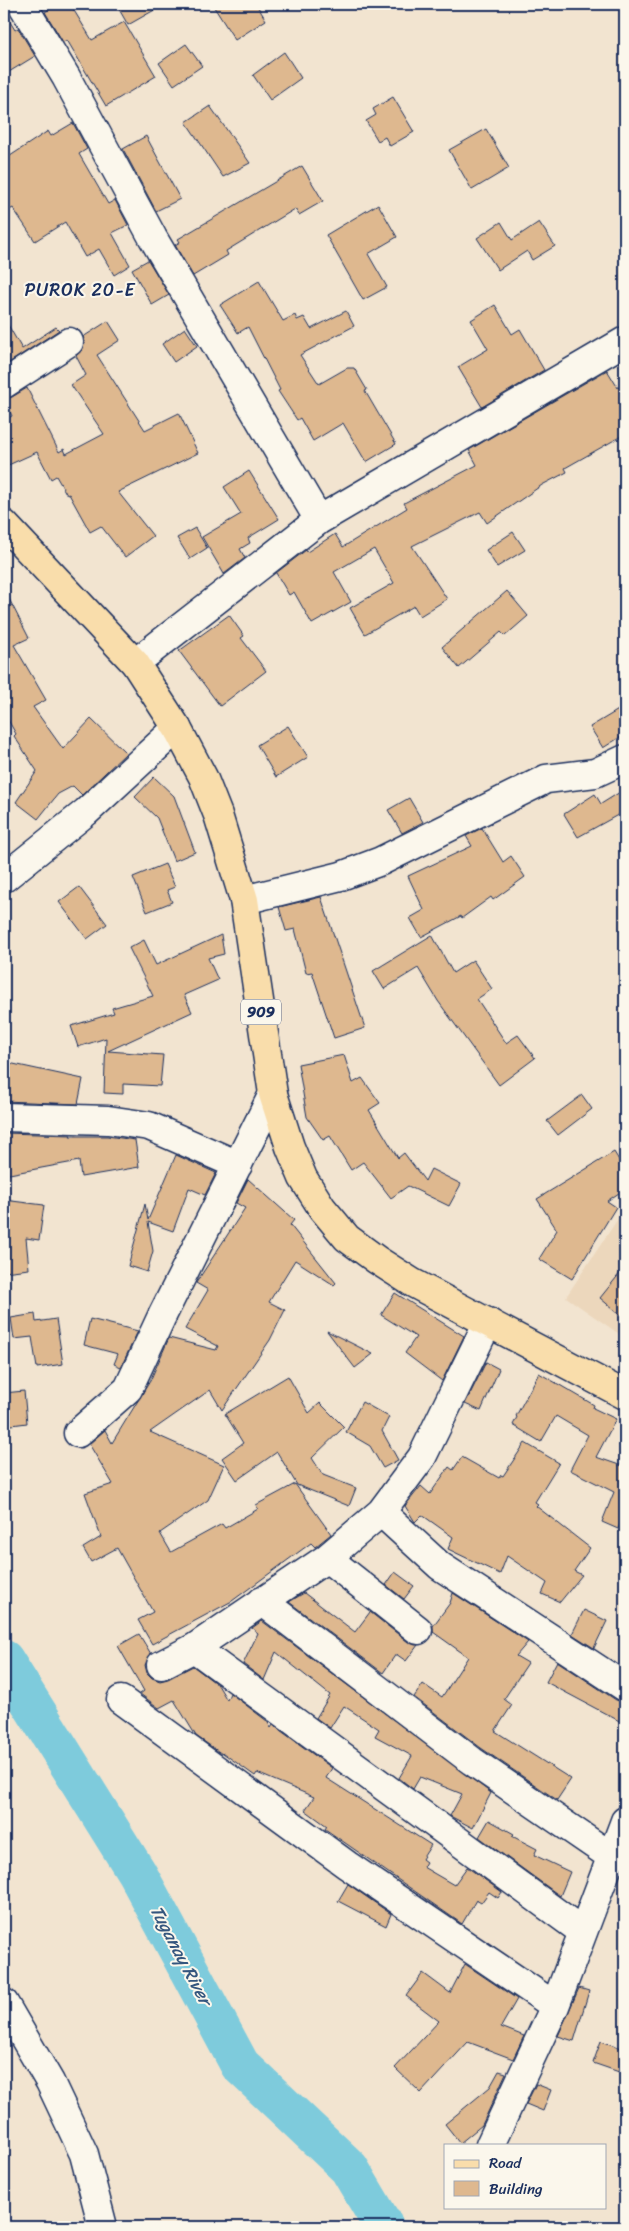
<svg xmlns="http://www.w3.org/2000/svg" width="629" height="2231" font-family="Sriracha,sans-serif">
	<rect width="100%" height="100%" fill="#f2e4d0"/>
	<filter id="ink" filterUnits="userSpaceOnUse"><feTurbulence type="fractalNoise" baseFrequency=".02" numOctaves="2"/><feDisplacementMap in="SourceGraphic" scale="10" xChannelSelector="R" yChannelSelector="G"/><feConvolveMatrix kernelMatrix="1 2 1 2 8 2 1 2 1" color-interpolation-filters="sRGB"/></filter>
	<g filter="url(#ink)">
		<path fill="#ecd7bc" d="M625,1208V1338L566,1297Z"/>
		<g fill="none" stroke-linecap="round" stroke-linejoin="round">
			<path stroke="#7ecbdc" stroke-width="40" d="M4,1660L137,1873L240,2065L349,2168L384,2227"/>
		</g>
		<path fill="#deb88f" stroke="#1b2f5e" d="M57,4H70L92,40L124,22L156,76L106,106L67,40L63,42L45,12Z
			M116,4H165L128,25Z
			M212,4H256L266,20L235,40Z
			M4,12L15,30L18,28L35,56L4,75Z
			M186,44L202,66L174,85L159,63Z
			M284,52L301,78L270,100L253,75Z
			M393,97L414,132L390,146L385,137L378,141L366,121L376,115L373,109Z
			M210,106L250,163L223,177L186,122Z
			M73,123L87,149L79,154L108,204L115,200L128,225L112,233L130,265L114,275L99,249L85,257L65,222L35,241L13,208L4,213V160L48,131L51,136Z
			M486,129L509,168L472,190L449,150Z
			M146,136L180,199L156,211L123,149Z
			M302,166L323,201L299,215L295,209L226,251L228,255L193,276L175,245L180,242L178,239Z
			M378,204L397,237L368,254L387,287L363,300L326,235Z
			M501,222L512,240L539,222L555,246L532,260L527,251L498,270L477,238Z
			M148,260L169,295L152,305L132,269Z
			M259,281L283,321L295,315L297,320L304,317L311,329L346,311L354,326L300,355L319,384L347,368H354L367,390L365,391L396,444L366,462L343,423L313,441L300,418L297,420L278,391L280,390L248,327L238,333L220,305Z
			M495,305L512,334L520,329L544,370L482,407L458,367L488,349L471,320Z
			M4,318L22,349L56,327L59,330L4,366Z
			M108,321L120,340L97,355L145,430L179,413L198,453L118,492L153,536L125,557L101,526L90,532L69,494L67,495L56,476L51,479L37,452L4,467V420L12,416L4,399L12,397L27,388L59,452L64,449L66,454L104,434L71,385L86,375L76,356L83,349V337Z
			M185,328L197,346L174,362L162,344Z
			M607,370L618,388L625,383V434L565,468L567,472L542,485L487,523L480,512L412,546L447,599L420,616L414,606L365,634L350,608L394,583L374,549L334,572L351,602L312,624L294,592L289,595L276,573L306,550L307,552L335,534L343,547L407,508L404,503L477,465L469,450Z
			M249,471L279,519L248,538L250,543L240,549L245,558L224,574L202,537L241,514L224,487Z
			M195,528L207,548L190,559L177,538Z
			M513,532L525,550L497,567L486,550Z
			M4,589L29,638L14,645L46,700L33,707L63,749L91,719L126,753L82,795L73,786L58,794L38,819L16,802L37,771L14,736L16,734L4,713Z
			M507,591L528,616L505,636L501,632L459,668L442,647Z
			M229,615L244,636L241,638L266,671L220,706L179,651Z
			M625,706V734L603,748L590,727Z
			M288,726L308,757L276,777L257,745Z
			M154,777L174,796L195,852L174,861L157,818L135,797Z
			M625,789V811L578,837L564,814L595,794L601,804Z
			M409,798L423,822L402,833L388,810Z
			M482,828L503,862L511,856L525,877L493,900L491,897L462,918L461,916L421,937L410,918L424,910L408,876L472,846L466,836Z
			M165,864L175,887L167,890L172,902L147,912L133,877Z
			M79,887L107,924L87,939L59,902Z
			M321,897L365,1028L334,1038L312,972L306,973L295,929L286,931L279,907Z
			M221,935L224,954L208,958L218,980L184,995L192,1012L108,1051L163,1055L160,1086L123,1084V1094L104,1093L106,1038L78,1047L71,1026L114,1013L112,1008L153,996L129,948L144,940L156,965Z
			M432,935L453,973L473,960L492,989L477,999L506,1043L518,1035L535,1058L499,1085L438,1001L418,968L384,989L373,971Z
			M344,1055L353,1083L362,1078L380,1103L369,1110L398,1158L404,1153L425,1181L431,1169L461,1184L449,1206L408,1186L391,1198L363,1162L351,1170L330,1136L323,1140L307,1117L298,1064Z
			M4,1062L83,1079L78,1104L4,1101Z
			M582,1095L592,1109L558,1135L547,1121Z
			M4,1133L71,1135L70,1136H107L135,1140L139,1167L81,1177L79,1161L4,1175Z
			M614,1152L625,1170V1189L607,1201L616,1207L572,1279L539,1259L557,1230L537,1199Z
			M176,1155L216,1173L205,1195L189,1188L173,1231L148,1222L153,1251L147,1272L128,1266L145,1204L148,1220Z
			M248,1179L294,1220L290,1225L336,1283L334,1285L295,1260L269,1302L285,1310L270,1340L222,1410L210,1390L150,1432L224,1465L208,1500L160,1533L171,1552L222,1524L225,1528L258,1509L256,1505L295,1484L331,1534L315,1547L311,1543L232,1601L152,1644L138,1620L153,1612L117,1548L91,1562L83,1548L101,1537L85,1493L113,1484L89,1444L105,1430L112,1443L150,1381L169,1338L216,1350L218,1346L185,1329L208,1290L196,1283L245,1208L236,1203Z
			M4,1200L44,1205L39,1240L26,1238L29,1269L4,1272Z
			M625,1267V1319L600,1298Z
			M395,1293L464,1336L442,1381L405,1353L416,1337L381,1315Z
			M35,1314L36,1322L56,1319L63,1364L37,1368L32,1337L14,1339L11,1318Z
			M90,1319L138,1331L121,1367L114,1364L118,1354L84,1345Z
			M327,1331L373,1354L355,1368Z
			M486,1362L499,1369L481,1411L465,1404Z
			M539,1373L594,1405L593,1408L616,1419L596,1457L625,1467V1512L618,1529L602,1522L614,1492L570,1470L588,1435L556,1416L541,1442L513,1425L517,1417L516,1416Z
			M288,1376L309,1413L320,1403L344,1427L312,1458L323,1475L356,1488L349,1506L297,1485L277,1452L237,1480L222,1458L243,1443L225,1414Z
			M24,1391L27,1423L4,1426V1393Z
			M362,1402L389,1417L382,1431L398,1460L383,1468L370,1446L346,1432Z
			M525,1443L559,1463L535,1502L538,1504L536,1506L590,1548L574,1571L582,1575L560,1602L542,1594L547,1583L507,1556L500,1574L448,1549L453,1537L422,1515L415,1522L405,1506L421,1486L430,1494L449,1467L453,1470L462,1457L499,1478L501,1475L503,1476Z
			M395,1572L414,1586L404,1599L386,1585Z
			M304,1593L355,1632L370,1612L408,1642L418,1645L406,1661L396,1654L383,1673L289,1602Z
			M453,1593L528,1642L516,1656L528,1663L504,1699L512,1705L495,1731L571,1779L557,1800L481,1748L414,1697L423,1684L442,1697L468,1657L433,1632V1626L450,1603Z
			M584,1610L607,1621L594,1648L572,1634Z
			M262,1621L491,1793L473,1828L450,1816L462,1794L420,1777L413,1789L399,1778L412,1756L375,1736L379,1729L344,1706L330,1728L316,1718L330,1695L276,1652L264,1680L243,1664L258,1633L252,1628Z
			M139,1634L151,1654L145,1665L147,1673L152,1678L160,1681L168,1679L193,1666L218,1685L227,1700L230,1693L267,1721L271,1728L273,1725L332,1768L326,1778L431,1845L422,1859L426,1862L423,1867L454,1885L467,1867L502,1892L498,1898L489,1892L481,1903L476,1900L462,1924L325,1829L327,1826L305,1810L314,1797L257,1773L255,1776L223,1753L222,1754L196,1736L174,1700L159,1708L140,1694L144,1691L118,1646Z
			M557,1661L616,1700L625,1702V1724L546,1682Z
			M489,1820L514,1834L512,1836L537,1849L534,1855L570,1872L560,1896L479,1837Z
			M348,1884L391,1914L386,1926L338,1901Z
			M465,1964L517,1999L501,2027L524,2036L513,2059L468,2042L421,2093L395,2068L439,2021L406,1996L423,1973L450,1993Z
			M579,1988L589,1991L574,2041L558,2036Z
			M601,2041L625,2049V2074L593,2063Z
			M499,2071L506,2073L482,2125L460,2143L445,2124L490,2087Z
			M536,2084L551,2090L543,2111L526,2104Z"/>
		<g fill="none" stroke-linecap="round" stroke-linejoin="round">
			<defs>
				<path id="minor" d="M22,4L66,77L153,238L319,520
					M4,384L69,342
					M135,663L319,520L625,341
					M4,878L86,812L177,728
					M244,900L341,876L381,861L546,779L595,773L625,759
					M4,1117L108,1120L149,1126L238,1165
					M78,1433L128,1389L161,1318L273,1094
					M381,1512L440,1566L625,1687
					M327,1558L418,1630
					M262,1601L472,1761L612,1857
					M194,1648L583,1932
					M161,1665L194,1648L327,1558L381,1512L422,1457L488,1322
					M121,1700L347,1865L555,2006
					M4,2003L50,2082L84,2154L103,2227
					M490,2145L555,2006L625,1821"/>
				<path id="primary" d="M4,524L135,663L177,728L203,777L218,815L244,900L273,1094L290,1147L303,1178L322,1208L347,1238L377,1260L413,1283L625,1395"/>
			</defs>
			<use href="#minor" stroke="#1b2f5e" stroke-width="31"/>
			<use href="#primary" stroke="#1b2f5e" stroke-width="31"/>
			<use href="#minor" stroke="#fbf7ec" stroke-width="28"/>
			<use href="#primary" stroke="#f9ddab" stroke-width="28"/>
		</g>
	</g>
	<g text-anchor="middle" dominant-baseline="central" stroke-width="4" stroke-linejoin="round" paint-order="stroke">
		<rect fill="#fbf7ec" stroke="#5e6b89" stroke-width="1" x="241" y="999.5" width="40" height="25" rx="4"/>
		<g font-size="15" font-weight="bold" fill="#1b2f5e">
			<text x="261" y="1012">909</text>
		</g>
		<g font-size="18" letter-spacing="1" fill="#1b2f5e" stroke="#fbf7ec">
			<text x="80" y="290">PUROK 20-E</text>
		</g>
		<g font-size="18" font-style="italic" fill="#34567e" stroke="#fbf7ec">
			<text transform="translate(181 1955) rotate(62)">Tuganay River</text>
		</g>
	</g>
	<rect width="629" height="2231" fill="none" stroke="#fbf7ec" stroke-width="20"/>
	<rect x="10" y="10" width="609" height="2211" fill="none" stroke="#1b2f5e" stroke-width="2" filter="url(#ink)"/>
	<rect x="444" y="2144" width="162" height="65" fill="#fbf7ec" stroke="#a1a7b3"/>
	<rect x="454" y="2160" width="25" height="8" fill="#f9ddab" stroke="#a1a7b3"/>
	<text x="489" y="2168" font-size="15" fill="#1b2f5e">Road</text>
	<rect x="454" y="2181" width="25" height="15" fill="#deb88f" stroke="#a1a7b3"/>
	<text x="489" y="2194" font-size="15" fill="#1b2f5e">Building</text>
</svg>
